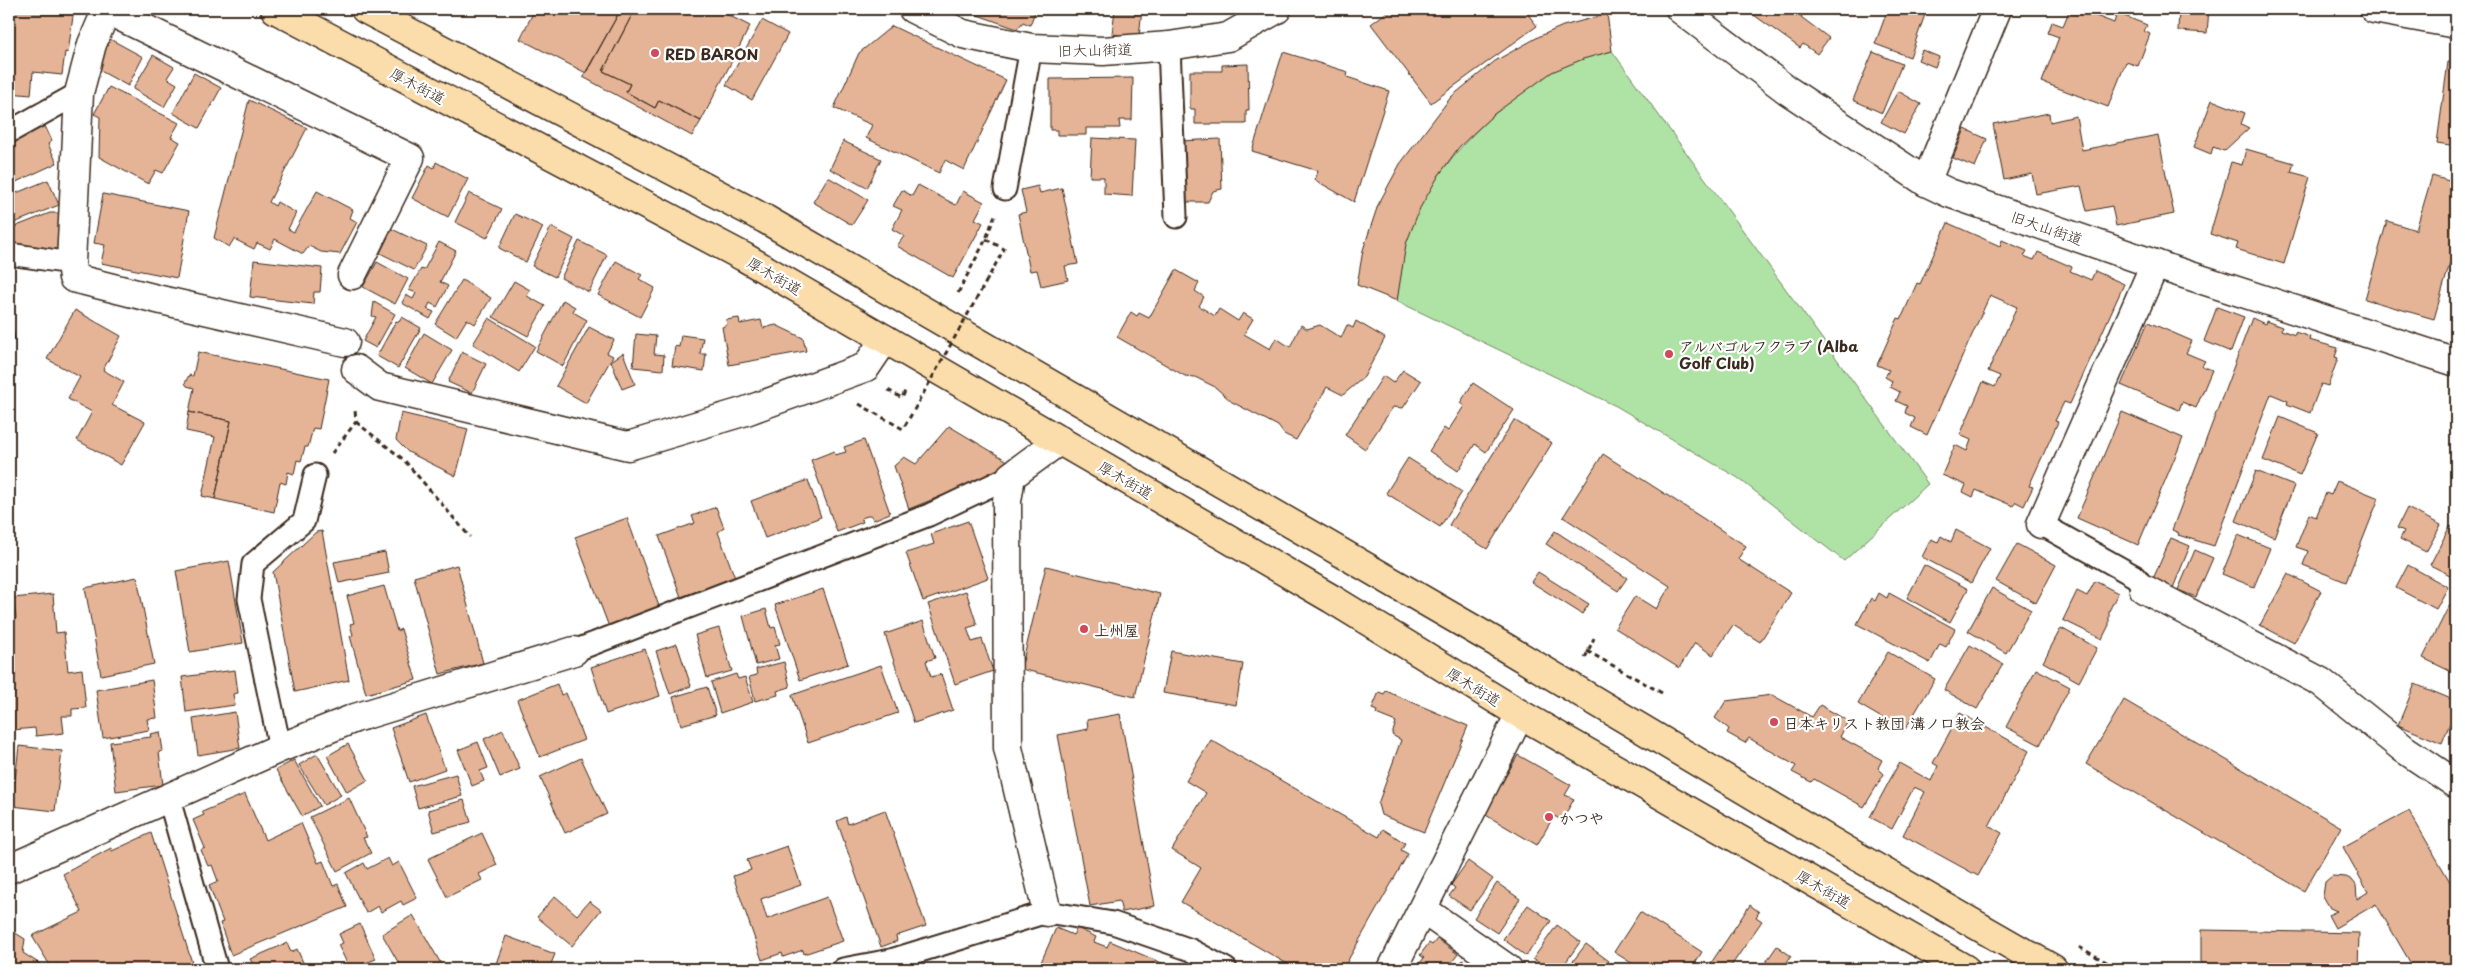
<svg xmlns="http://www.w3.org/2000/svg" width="2465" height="978" font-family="'Playpen Sans','Klee One',sans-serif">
	<rect width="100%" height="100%" fill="#fff"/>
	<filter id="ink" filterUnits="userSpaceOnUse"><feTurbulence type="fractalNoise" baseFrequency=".02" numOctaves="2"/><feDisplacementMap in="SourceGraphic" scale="10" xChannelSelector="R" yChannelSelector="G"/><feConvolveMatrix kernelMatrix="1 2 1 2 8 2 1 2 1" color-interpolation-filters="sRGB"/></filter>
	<g filter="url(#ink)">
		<path fill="#afe3a5" stroke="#758662" d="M1612,51L1928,484L1844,561L1738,478L1616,406L1397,301C1399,282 1400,263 1405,245C1425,173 1489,110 1552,72C1570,61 1592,56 1612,51Z"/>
		<path fill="#e5b496" stroke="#3b2a1e" d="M9,9H74L68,53L65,52L62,75L33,72L31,95L9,93V52L12,23L9,22Z
			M535,9H621L586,73L520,39Z
			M621,9L634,11L603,71L630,84L626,92L655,108L659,100L701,121L692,136L583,77Z
			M635,9H716L750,26L701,121L659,100L655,108L626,92L630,84L603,71Z
			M970,9H1036L1030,25L1023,22L1017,29L972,13L969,12Z
			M1115,9H1142L1139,37L1112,34Z
			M1391,9H1524L1537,26L1431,103L1371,24Z
			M1753,9H1807L1801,17L1829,38L1817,54L1803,44L1800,48L1751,13Z
			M1888,9H1927L1910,57L1875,44Z
			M2070,9H2078L2114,23L2117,13L2147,25L2144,31L2150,34L2138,66L2126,62L2108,107L2042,82L2059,37L2048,33L2052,22L2063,26Z
			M2179,9H2209L2207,33L2178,31Z
			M1607,14L1612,51L1583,59L1552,72L1494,114L1459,147L1439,175L1420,208L1406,244L1397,301L1357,285L1363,250L1378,205L1400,164L1451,97L1495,61L1540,36L1563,26Z
			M762,20L788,34L752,100L726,85Z
			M892,26L1006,80L964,170L945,160L939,173L866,138L872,125L834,108L859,53Z
			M110,39L143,57L128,86L95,68Z
			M1922,50L1939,57L1935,67L1918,60Z
			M1283,52L1348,72L1347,77L1389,91L1354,202L1315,180L1318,171L1252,151Z
			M1873,52L1902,64L1882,113L1853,100Z
			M153,55L174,67L167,78L177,84L164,107L133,89Z
			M2448,62L2456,63V146L2437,143Z
			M1248,64L1249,110H1246V124H1195V109H1190V71H1222V65Z
			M194,73L221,88L199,128L173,113Z
			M1133,78L1132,120H1119L1120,128H1086V135H1057V130H1050V79Z
			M109,87L179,123L171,137L180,142L163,173L156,170L148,184L99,157L100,117L94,114Z
			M1898,91L1921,104L1904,134L1881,122Z
			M249,100L307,128L269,202L275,206L277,202L296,213L288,229L294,232L317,191L353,210L350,218L357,222L340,254L321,252L309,246L303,254L275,239L270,249L257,243L254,249L234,239L229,247L214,238Z
			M2212,100L2245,113L2241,124L2249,128L2224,151L2213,147L2211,154L2194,147Z
			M2049,113L2050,122L2076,116L2082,150L2158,135L2174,214L2116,226L2112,206L2087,211L2081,186L2036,194L2032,174L2004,180L1993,124Z
			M45,126L52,141L48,144L57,163L14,183L9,172V144Z
			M1965,129L1987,139L1975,167L1953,158Z
			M1092,138L1135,140L1132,196L1104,194V177H1090Z
			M1220,139L1222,189L1213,191L1208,202H1182L1180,141Z
			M843,141L881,159L867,188L830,169Z
			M2246,149L2294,163L2291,172L2310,177L2284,264L2236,249L2238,243L2210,234L2231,162L2242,165Z
			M436,162L468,179L448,217L412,198L429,165L434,168Z
			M2432,176L2456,183V249H2454L2434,319L2365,299L2387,221L2416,230Z
			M828,177L868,200L852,225L813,202Z
			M48,180L59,205L9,225V214L12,212L9,196Z
			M918,185L956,205L963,191L984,202L975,219L983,223L953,278L897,246L904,236L892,229L902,210L893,206L902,190L912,196Z
			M1038,186L1040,193L1062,188L1078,264L1065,266L1068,280L1041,286L1037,270L1030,271L1018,214L1026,212L1021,190Z
			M469,193L502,209L487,238L455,222Z
			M103,194L189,211L177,278L101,263L105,245L94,243Z
			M50,213H61L58,250L9,246V229Z
			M515,214L543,227L526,262L499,248Z
			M1948,223L2000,246L2002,240L2027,251L2024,256L2034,260L2038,252L2072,267L2070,271L2091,280L2095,271L2124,284L2070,404L2064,402L2055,421L2058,422L2029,486L2033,487L2024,506L2016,502L2013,506L1976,490L1973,497L1963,492L1966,485L1942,475L1955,445L1967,451L1971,440L1960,435L1983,382L1995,387L2000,376L1988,371L2017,307L1990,295L1927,435L1911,427L1915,418L1905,413L1907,406L1896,401L1900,392L1890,387L1892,381L1885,377L1889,370L1877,365L1898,318L1901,319L1917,283L1920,284Z
			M551,227L574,239L555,277L532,266Z
			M392,229L427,246L414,270L380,253Z
			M579,241L607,255L589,292L561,278Z
			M439,242L456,251L440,282L448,286L437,307L430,303L427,309L434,312L430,319L402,303L406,295L413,299L416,293L409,290L421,269L424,270Z
			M254,260L322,268L320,292H314L313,304L250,297Z
			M616,261L642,275L639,279L655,288L640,317L598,295Z
			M377,262L408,279L395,304L363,287Z
			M1176,270L1199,283L1195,291L1204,297L1199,306L1215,316L1219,309L1238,321L1243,313L1253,319L1244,334L1270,349L1276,338L1290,347L1301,325L1307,329L1320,325L1341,338L1347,325L1353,328L1356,321L1385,338L1364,377L1343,395L1327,387L1296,440L1284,434L1278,426L1232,402L1215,387L1195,377L1185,376L1117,337L1131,312L1137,316L1139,313L1149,318Z
			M462,280L491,298L475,324L467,319L456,337L435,324Z
			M514,281L530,290L527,296L545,306L528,336L493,317Z
			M563,300L575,307L573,312L587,320L563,366L536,351Z
			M374,302L395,314L376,348L363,341L376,317L372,316Z
			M2217,307L2244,317L2231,352L2204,341Z
			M9,308L15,339L9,340Z
			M75,310L121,336L103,370L124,382L112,405L145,422L121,465L77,440L92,412L68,399L80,377L47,359Z
			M402,317L421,328L398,368L377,356L396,321L399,322Z
			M489,318L535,346L519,372L473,344Z
			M739,318L740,324L761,320L763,328L776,325L803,338L806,351L729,365L722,327L727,325L726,320Z
			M2252,318L2265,324L2266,321L2282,327L2281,330L2295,335V332L2310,337L2309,340L2338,348L2335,357L2338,358L2328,386L2321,384L2310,413L2287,404L2288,401L2271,394L2214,546L2178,535L2179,533L2172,530Z
			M2148,322L2192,341L2186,353L2205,361L2202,366L2212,370L2196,408L2182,402L2179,410L2121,385Z
			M589,327L614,340L607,353L613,356L586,403L556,386Z
			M424,333L452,350L432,384L405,368Z
			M636,334L656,336L654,354L664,355L663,370L633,367Z
			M681,335L703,338L700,354H706L704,371L672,366L675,346L679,347Z
			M198,352L329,379L319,429L313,428L308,447H305L301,461L297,460L294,474L288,472L286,484L280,482L274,512L215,499L231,421L189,412L194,388L187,386L185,383L189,375L193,376Z
			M462,352L486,364L472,393L448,382Z
			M623,353L635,384L622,389L611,361Z
			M1403,370L1421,381L1403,408L1393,407L1365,449L1345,435L1383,376L1393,383Z
			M1473,383L1514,410L1486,452L1475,444L1458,471L1429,451L1444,428L1448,431L1464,406L1460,403Z
			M189,412L231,421L215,499L202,496L215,437L186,431Z
			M2122,412L2183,438L2138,545L2077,518Z
			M401,413L468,429L456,476L408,452L396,440Z
			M2280,417L2318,433L2300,475L2263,460Z
			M1514,420L1552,443L1487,549L1449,525Z
			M949,426L1016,466L909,509L894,466L904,457L916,464Z
			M864,440L890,513L873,520L871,515L861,518L863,522L837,532L811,460L834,451L835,455L846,452L844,447Z
			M1603,454L1746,546L1738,559L1791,593L1760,642L1733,625L1713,655L1695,643L1679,668L1615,628L1635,596L1656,609L1670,586L1563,517Z
			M1408,458L1462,492L1440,527L1386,493Z
			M2256,471L2294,486L2274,537L2236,521Z
			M808,480L821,517L765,538L751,501Z
			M2337,481L2379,498L2346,582L2303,565L2308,551L2296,547L2309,514L2316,517L2326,493L2331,495Z
			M716,507L724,528L718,532L735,578L681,597L659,536L695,523L692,516Z
			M2407,508L2441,525L2426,552L2400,539L2404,531L2397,528Z
			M627,518L660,609L609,627L575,537Z
			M968,521L988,578L923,601L906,553L934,544L931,534Z
			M2450,526L2456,529V572L2454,577L2430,565Z
			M1956,530L1990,548L1971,583L1922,557L1931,539L1938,542L1941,536L1951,542Z
			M322,531L349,680L295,692L273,572L316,532Z
			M1555,531L1627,578L1618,591L1546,544Z
			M2238,535L2270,548L2254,587L2222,574Z
			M2171,538L2190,546L2173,588L2153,579Z
			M2017,544L2056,565L2036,603L1996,581Z
			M2195,550L2213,558L2196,597L2178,590Z
			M385,552L389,573L339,583L334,562Z
			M229,561L243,643L190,652L176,571Z
			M457,565L483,663L440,674L414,577Z
			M1924,565L1968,589L1950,622L1907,598Z
			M2408,565L2448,587L2436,609L2396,588Z
			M1046,566L1160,594L1135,697L1021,669Z
			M1538,572L1589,604L1582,614L1531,582Z
			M2288,574L2321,591L2294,643L2260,625Z
			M137,577L154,664L101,675L85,588Z
			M2095,581L2118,593L2109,611V625L2102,639L2063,620L2077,591L2087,596Z
			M384,586L397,631L401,629L416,680L366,694L350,636L353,635L350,624L354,623L347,596Z
			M1992,588L2031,610L2006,653L1968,631Z
			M823,589L848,664L800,680L775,605Z
			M966,591L977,625L967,628L972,642L982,639L993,671L955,684L928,604Z
			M1879,593L1887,598L1889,593L1955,629L1946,647L1940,644L1930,663L1857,624L1871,598L1875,601Z
			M53,594L56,633L64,632L68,671L82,669L86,708L72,709V716H62L64,733L36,736L35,728L13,730L9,690V619L16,618L13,598Z
			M2450,604L2456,607V674L2423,658Z
			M766,609L771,628L775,627L780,644L775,645L779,659L756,665L743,616Z
			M923,621L935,658L926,661L931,677L941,674L953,710L914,723L885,634Z
			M719,628L732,671L707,678L695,635Z
			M2061,628L2097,648L2079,682L2043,662Z
			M677,644L691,686L670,694L656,651Z
			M1970,645L2003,664L1977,709L1944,690Z
			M645,649L660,696L606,714L591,667Z
			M1171,651L1243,664L1236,705L1163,693Z
			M1888,652L1935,679L1904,731L1858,704Z
			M784,662L790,687L777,691L778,695L755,701L749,677L757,675L756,669Z
			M881,665L898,713L808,743L792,695Z
			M2036,669L2070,687L2040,745L2006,727Z
			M235,670L238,693L233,694L235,705L186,712L182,677Z
			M736,674L738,679L745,677L753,702L720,713L711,682Z
			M152,680L157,718L147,719L149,730L103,738L96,690Z
			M557,684L561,695L566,693L584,740L540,757L517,700Z
			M2415,684L2456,701V708L2442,743L2398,725Z
			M707,687L716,715L681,725L673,697Z
			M1386,691L1468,726L1424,832L1381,815L1378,804L1401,740L1392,735L1396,722L1376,714L1377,711L1372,709L1379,692L1384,694Z
			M1772,695L1812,717L1820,705L1848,721L1840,737L1882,760L1878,768L1884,774L1864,807L1814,779L1811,782L1792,772L1796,766L1749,738L1745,743L1727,733L1729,729L1715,718L1726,701Z
			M2124,700L2341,827L2304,891L2086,764Z
			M235,712L240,748L198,755L193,719Z
			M1960,713L2029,751L1989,826L2002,833L1978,876L1903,835L1925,792L1914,787L1892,829L1870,817L1899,763L1931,781L1938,766L1933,763Z
			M1120,714L1155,906L1122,912L1119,901L1090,906L1058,735L1088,729L1087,720Z
			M426,715L445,769L409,782L391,728Z
			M503,730L520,769L500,777L484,739Z
			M160,732L163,751L159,752L163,785L116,791L110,742L151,737L150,734Z
			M1211,740L1379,837L1383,829L1405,843L1401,850L1408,854L1343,969H1296L1181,902L1201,868L1172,850L1206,793L1186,781Z
			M478,742L488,768L480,771L484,781L472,786L458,750Z
			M348,744L368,780L347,792L327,756Z
			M19,746L62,751L55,811L12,806Z
			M317,754L341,795L324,805L299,765Z
			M1518,755L1571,785L1565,795L1574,799L1562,820L1554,816L1537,845L1484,814Z
			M581,758L607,814L565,833L540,777Z
			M294,760L320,806L302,816L276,770Z
			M456,774L462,796L418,808L412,786Z
			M245,794L265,840L301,823L318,863L323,861L333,886L338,884L347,907L231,955L220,923L223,922L209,885L218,881L212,865L208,866L201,850L205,848L193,820L204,815L202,812Z
			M349,798L367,837L363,838L371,853L337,871L310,817Z
			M464,800L471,822L434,832L428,810Z
			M885,810L926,926L896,936L897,941L881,947L837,821L846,817L848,824Z
			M2409,811L2456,892V969H2414L2376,904L2335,928L2328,915L2337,911L2330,908L2323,896L2325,882L2332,876L2346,877L2352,880L2356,885L2357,899L2368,892L2343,847Z
			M151,833L194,969H103L102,966L95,969H59L57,964L51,967L32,936L82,912L63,874L111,848L112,851Z
			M482,833L497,865L479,874L482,880L447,897L428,859Z
			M787,846L801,885L761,899L767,919L827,897L843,941L804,954L803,950L783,957L782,953L762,960L733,876L751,870L747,860Z
			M388,858L392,866L399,862L417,898L403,905L401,901L381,912L378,906L366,913L346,873L364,863L367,869Z
			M1468,861L1493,879L1470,910L1449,896L1455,888L1451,885Z
			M1497,883L1520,899L1497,933L1474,918Z
			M555,896L577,915L589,901L601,910L572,946L537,917Z
			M1528,905L1551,921L1526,956L1503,939Z
			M1750,905L1759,912L1756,917L1762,921L1729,969H1707Z
			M1640,912L1702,952L1691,969H1641L1614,952Z
			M413,915L444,969H402L382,934Z
			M360,924L376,959L350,969L338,945L343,943L339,934Z
			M1557,925L1580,942L1561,969H1548L1533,959Z
			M1056,928L1073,935L1077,928L1096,937L1094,942L1107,947L1110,941L1176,969H1038Z
			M9,929L25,939L23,953L40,964V969H9Z
			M2201,930L2359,933L2358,969H2201Z
			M506,936L555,954L549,969H494Z
			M1437,939L1458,954L1447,969H1415L1424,958L1420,955L1429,943L1432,945Z
			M287,943L291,952L297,949L306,969H246L254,966L250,959Z
			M1586,944L1609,961L1603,969H1567Z
			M1777,946L1791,956L1786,964L1793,969H1761Z
			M1463,960L1476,969H1456Z"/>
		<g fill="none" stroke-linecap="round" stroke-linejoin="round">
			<defs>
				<path id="lane" d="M1169,46L1176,217
					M9,132L79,93
					M1005,189L1031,48
					M9,254L71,263
					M2041,524L2136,577L2144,589
					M574,651L929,515L1011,476
					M280,748L249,599L253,564L304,521L315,475
					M169,799L217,969
					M843,969L891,960L1047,912L1113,923L1191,950L1226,969"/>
				<path id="street" d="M107,9L92,44L79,93L71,263L73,278L161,300L345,342
					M913,9L963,34L1031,48L1103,51L1169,46L1228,37L1277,9
					M2374,9L2456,24
					M107,10L410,158L352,275
					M1926,182L1997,9
					M356,369L380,387L628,446L746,411L866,367L885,339
					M2041,524L2155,264
					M2144,589L2321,682L2404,749L2456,784
					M9,869L280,748L355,718L574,651
					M1422,909L1508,969
					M1047,912L1008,748L1007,501L1011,476L1060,440
					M1392,969L1520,714"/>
				<path id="secondary" d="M1680,9L1787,90L1926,182L1949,193L2169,269L2456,362"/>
				<path id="highway" d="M275,9L744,257L1332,599L1520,714L1965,969
					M365,9L765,219L1506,648L1844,849L2053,969"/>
			</defs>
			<use href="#lane" stroke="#3b2a1e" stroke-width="25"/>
			<use href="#street" stroke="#3b2a1e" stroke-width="31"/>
			<use href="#secondary" stroke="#3b2a1e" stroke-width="31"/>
			<use href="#highway" stroke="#3b2a1e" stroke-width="31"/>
			<path stroke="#3b2a1e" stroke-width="3" stroke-dasharray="5 4" stroke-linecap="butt" d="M986,239L1004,249L987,280
				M958,293L986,239L995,215
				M888,390L902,398L906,389
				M859,404L903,429L914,410
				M356,422L404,460L470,537
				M332,453L356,422L355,410
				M1587,651L1662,693
				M1585,658L1594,638
				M2079,947L2119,969"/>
			<use href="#lane" stroke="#fff" stroke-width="21"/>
			<use href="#street" stroke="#fff" stroke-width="28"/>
			<use href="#secondary" stroke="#fff" stroke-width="28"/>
			<use href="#highway" stroke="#fbddab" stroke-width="28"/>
			<path stroke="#3b2a1e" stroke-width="3" stroke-dasharray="5 4" stroke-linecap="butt" d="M914,410L987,280"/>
		</g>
	</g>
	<g fill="#d1495b" stroke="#fff" stroke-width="2">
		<circle cx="655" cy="53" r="5"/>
		<circle cx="1669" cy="354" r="5"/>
		<circle cx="1084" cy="629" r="5"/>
		<circle cx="1774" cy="722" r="5"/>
		<circle cx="1549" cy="817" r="5"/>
	</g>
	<g text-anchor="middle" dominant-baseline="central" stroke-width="4.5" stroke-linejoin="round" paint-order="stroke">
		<g font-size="15" fill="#3b2a1e" stroke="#fff">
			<text transform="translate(1095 49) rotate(-1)">旧大山街道</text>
			<text transform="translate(418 85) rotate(28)">厚木街道</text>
			<text transform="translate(2047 227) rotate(19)">旧大山街道</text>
			<text transform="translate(775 275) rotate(30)">厚木街道</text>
			<text transform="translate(1126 479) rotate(30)">厚木街道</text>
			<text transform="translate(1474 686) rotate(31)">厚木街道</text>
			<text transform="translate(1824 888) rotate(30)">厚木街道</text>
		</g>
		<g font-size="15" font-weight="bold" fill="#3b2a1e" stroke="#fff" text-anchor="start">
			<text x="665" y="53">RED BARON</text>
			<text x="1679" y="345">アルバゴルフクラブ (Alba<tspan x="1679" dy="17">Golf Club)</tspan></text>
			<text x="1094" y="629">上州屋</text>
			<text x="1784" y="722">日本キリスト教団 溝ノ口教会</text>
			<text x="1559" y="817">かつや</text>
		</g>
	</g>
	<rect width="2465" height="978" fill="none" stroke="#fff" stroke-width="30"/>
	<rect x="15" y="15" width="2435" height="948" fill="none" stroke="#3b2a1e" stroke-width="2" filter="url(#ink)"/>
</svg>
